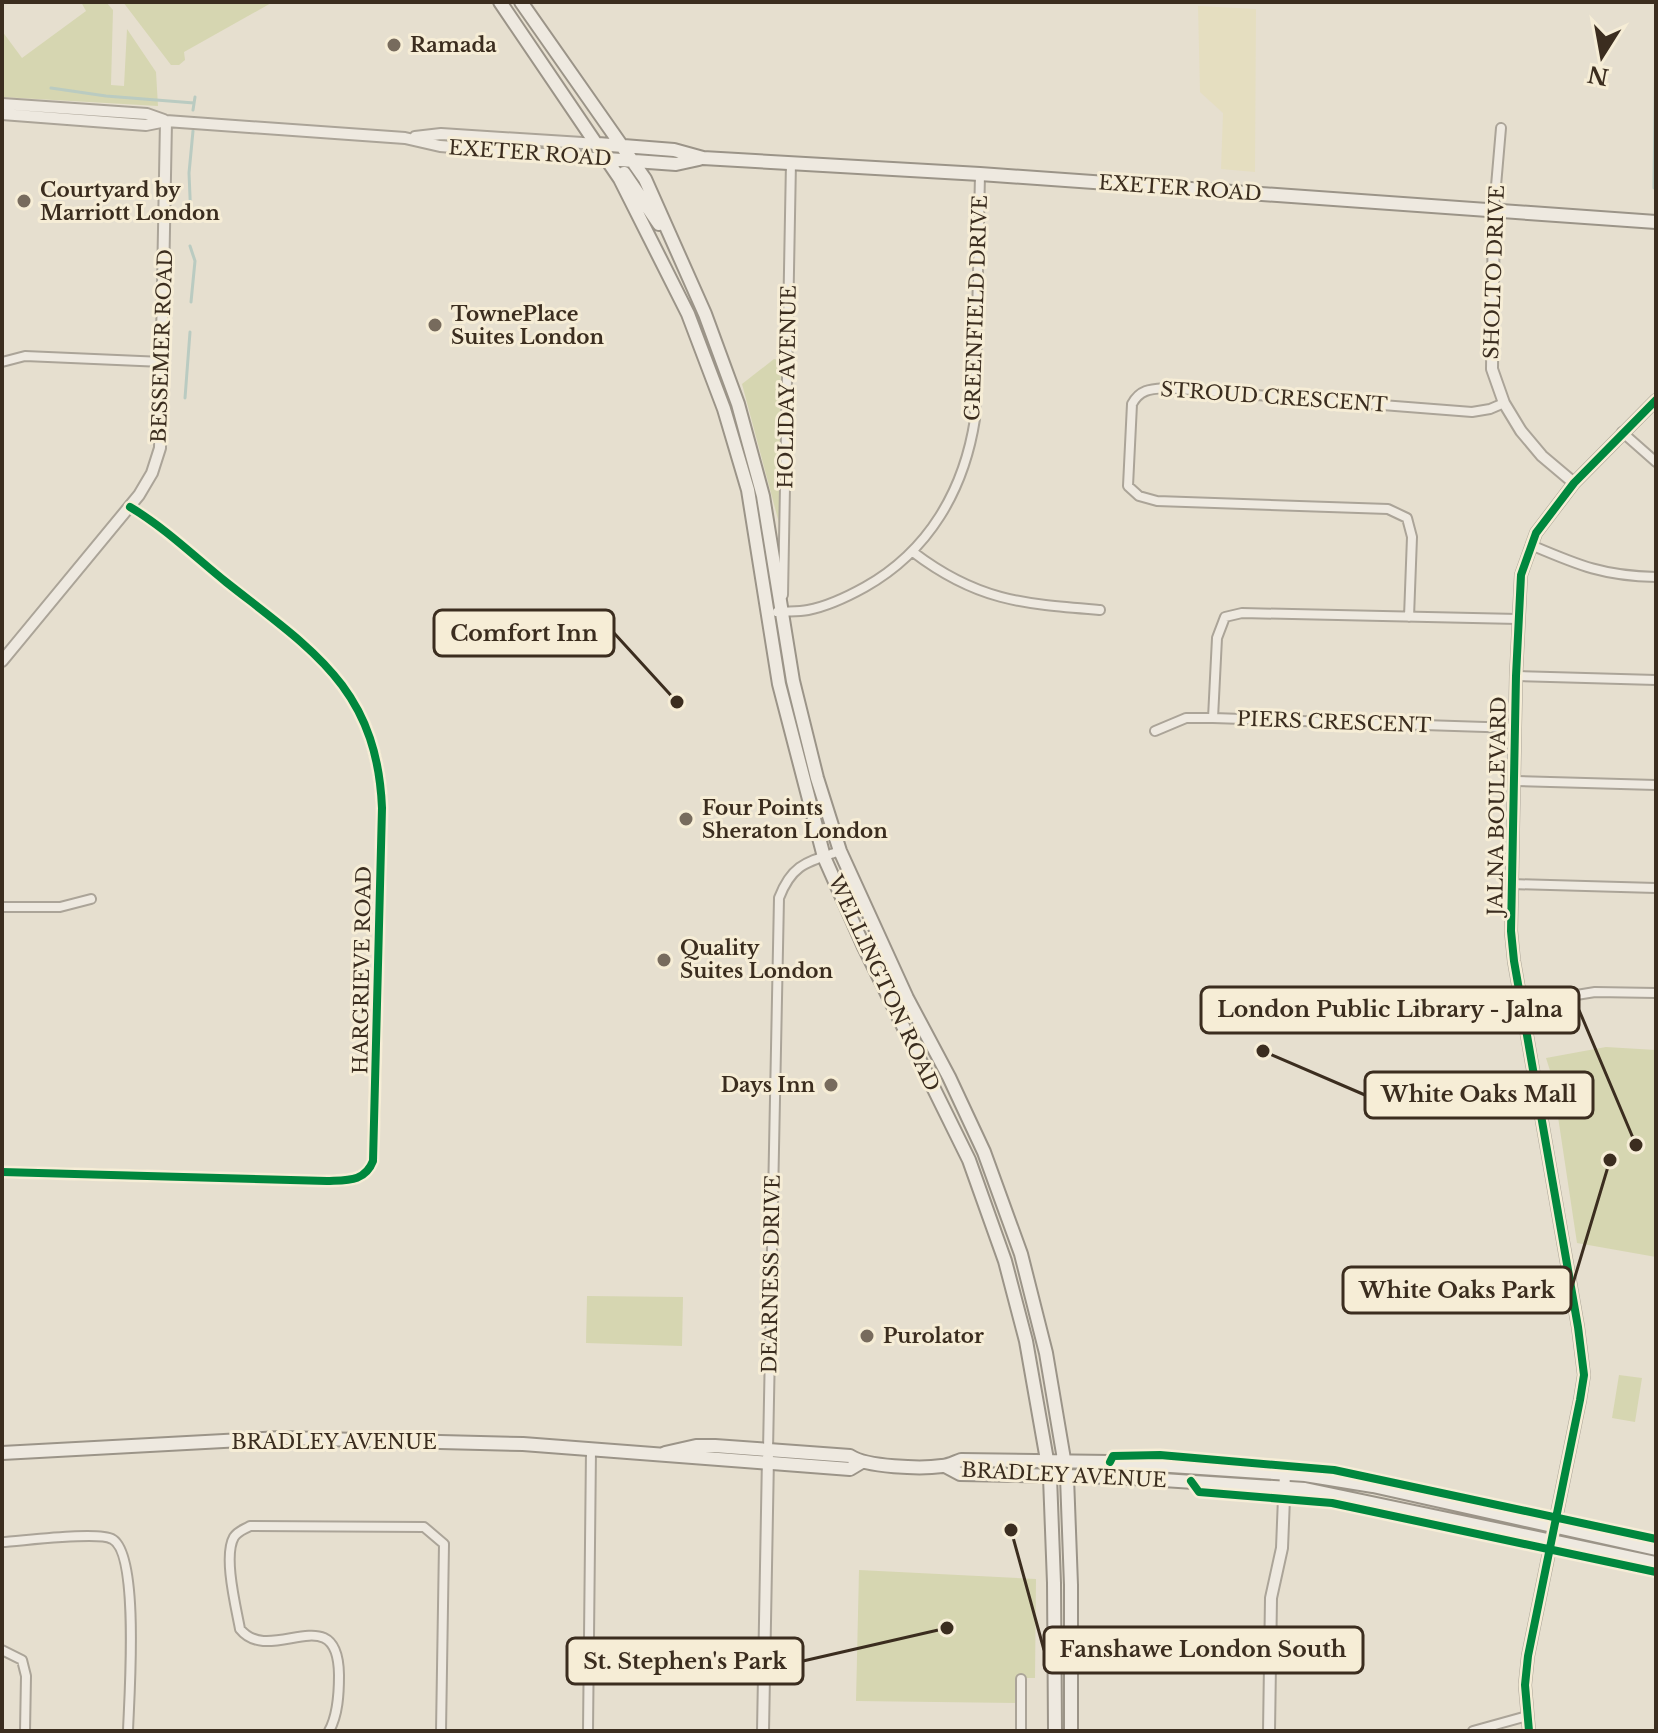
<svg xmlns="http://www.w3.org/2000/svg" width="1658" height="1733" font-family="'Libre Baskerville',serif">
	<rect width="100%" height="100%" fill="#e6dfcf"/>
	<path fill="#e5dec0" d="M1198,6L1256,9L1255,172L1221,169L1223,113L1200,92Z"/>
	<path fill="#d6d6b1" d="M81,2H106L113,10L111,85L124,86L127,29L156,72L158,106L2,97V31L22,58L86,11Z
		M123,2H273L184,52L185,60L179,65H171Z
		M774,359L778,360L781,365L779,523L742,384Z
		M1606,1047L1656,1050V1257L1577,1243L1552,1077L1546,1058Z
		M587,1296L683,1297L682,1346L586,1343Z
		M1619,1375L1642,1378L1635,1422L1612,1418Z
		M859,1570L1036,1579L1035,1678H1016V1703L856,1701Z"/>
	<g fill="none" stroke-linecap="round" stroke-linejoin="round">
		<path stroke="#bacbc1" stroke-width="3" d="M51,88L106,96L194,103
			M193,110L195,97
			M1654,188L1656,37
			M191,220L189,173L193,131
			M190,246L195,261L191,302
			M185,398L190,332"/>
		<defs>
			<path id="minor" d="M1494,209L1501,128
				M2,362L25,356L163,362
				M1622,432L1656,462
				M1531,545C1578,565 1603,576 1656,577
				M913,552C977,601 1023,604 1100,610
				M783,595L791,162
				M777,612C787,611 798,612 808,610C829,606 847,597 865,587C929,551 964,490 975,419L980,174
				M1409,617L1412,537L1407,518L1388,509L1157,501L1139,496L1128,486L1132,404C1140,389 1151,389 1166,388L1472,412L1490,409L1504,403
				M1516,676L1656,680
				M1516,728L1213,718L1217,638L1225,617L1242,613L1518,619
				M1155,731L1186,718H1213
				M1516,781L1656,785
				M1511,884L1656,888
				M2,907H60L91,899
				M1521,1004L1595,992L1656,993
				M2,1172L327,1181C347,1180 365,1182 373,1161L382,808C377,688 312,650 226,582C195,557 164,527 130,507
				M768,1450L779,898C792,864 807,862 840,851
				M2,1542C22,1541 98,1531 112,1539C140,1553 129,1699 128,1731
				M2,1650L22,1660L26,1676L25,1731
				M329,1731C338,1715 339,1694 339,1675C338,1596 270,1667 240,1629C236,1607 223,1556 234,1537C238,1531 243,1530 250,1526L424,1527L444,1544L441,1731
				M588,1731L591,1450
				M1021,1731V1679
				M1473,1731L1527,1716"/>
			<path id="tertiary" d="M2,104L147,114L164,120
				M2,114L146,125L166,121L405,138L440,146L607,159
				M415,137L441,134L598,144
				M1494,209L1492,369L1504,403L1521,431L1542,456L1574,483
				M2,661L139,495L152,473L160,448L166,121
				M763,1731L768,1457
				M1269,1731L1271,1598L1282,1548L1285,1473
				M1529,1731L1525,1685L1528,1656L1580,1400L1584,1375L1578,1327L1514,961L1511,931L1516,676L1521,575L1536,533L1574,483L1656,400"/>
			<path id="secondary" d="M500,2L620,179L688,314L724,409L748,490L779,684L824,857L864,947L969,1160L1005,1261L1026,1341L1050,1477L1054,1583L1055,1731
				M521,2L645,179L705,314L738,404L763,496L793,681L817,778L840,851L907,998L949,1077L984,1152L1021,1254L1046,1353L1067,1477L1071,1585V1731
				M598,144L674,150L703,158L980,174L1656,222
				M607,159L676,164L699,159
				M624,173L659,224
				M2,1453L281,1438L523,1444L850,1469L860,1463
				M665,1453L696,1446H715L850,1456C866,1467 921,1469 942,1466C948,1466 955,1462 961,1460L1110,1462L1305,1475L1373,1486L1656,1549
				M945,1466L960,1474L1116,1477L1305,1489L1656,1563"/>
		</defs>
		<use href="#minor" stroke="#aba498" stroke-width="12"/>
		<use href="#tertiary" stroke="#aba498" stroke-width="14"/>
		<use href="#secondary" stroke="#9b9488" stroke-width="16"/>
		<use href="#minor" stroke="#eee9e0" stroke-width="8"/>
		<use href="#tertiary" stroke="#eee9e0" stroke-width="10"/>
		<use href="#secondary" stroke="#eee9e0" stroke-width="12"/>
		<defs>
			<path id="cycleway" d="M2,1172L327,1181C347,1180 365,1182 373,1161L382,808C377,688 312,650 226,582C195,557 164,527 130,507
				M1110,1462L1113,1456L1160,1455L1334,1470L1656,1539
				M1191,1481L1199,1492L1332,1503L1656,1572
				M1529,1731L1525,1685L1528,1656L1580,1400L1584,1375L1578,1327L1514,961L1511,931L1516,676L1521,575L1536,533L1574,483L1656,400"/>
		</defs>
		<use href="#cycleway" stroke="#f6edd6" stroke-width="13"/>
		<use href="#cycleway" stroke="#00873e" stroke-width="8"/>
	</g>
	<g fill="#776b5d" stroke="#f6edd6" stroke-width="3">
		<circle cx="394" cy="45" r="8"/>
		<circle cx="24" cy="201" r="8"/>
		<circle cx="435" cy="325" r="8"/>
		<circle cx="686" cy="819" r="8"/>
		<circle cx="664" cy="960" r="8"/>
		<circle cx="831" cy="1085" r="8"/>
		<circle cx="867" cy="1336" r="8"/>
	</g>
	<g text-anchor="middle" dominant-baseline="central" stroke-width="6" stroke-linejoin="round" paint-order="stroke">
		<g font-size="20" font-weight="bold" fill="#3b2d1f" stroke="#f6edd6" text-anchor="start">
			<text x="410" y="45">Ramada</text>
			<text x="40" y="190">Courtyard by<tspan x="40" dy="23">Marriott London</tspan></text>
			<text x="451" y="314">TownePlace<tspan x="451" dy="23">Suites London</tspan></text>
			<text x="702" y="808">Four Points<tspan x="702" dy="23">Sheraton London</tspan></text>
			<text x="680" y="948">Quality<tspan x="680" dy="23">Suites London</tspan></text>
			<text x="815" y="1085" text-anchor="end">Days Inn</text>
			<text x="883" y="1336">Purolator</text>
		</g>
		<g font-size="20" fill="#3b2d1f" stroke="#f6edd6">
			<text transform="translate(530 153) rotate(4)">EXETER ROAD</text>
			<text transform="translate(1180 188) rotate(4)">EXETER ROAD</text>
			<text transform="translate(1494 272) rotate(-88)">SHOLTO DRIVE</text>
			<text transform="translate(976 308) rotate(-88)">GREENFIELD DRIVE</text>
			<text transform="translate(162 346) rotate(-88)">BESSEMER ROAD</text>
			<text transform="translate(787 387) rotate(-89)">HOLIDAY AVENUE</text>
			<text transform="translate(1274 397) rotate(4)">STROUD CRESCENT</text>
			<text transform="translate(1334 722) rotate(2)">PIERS CRESCENT</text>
			<text transform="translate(1497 806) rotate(-89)">JALNA BOULEVARD</text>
			<text transform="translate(362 970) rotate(-89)">HARGRIEVE ROAD</text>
			<text transform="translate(884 983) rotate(65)">WELLINGTON ROAD</text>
			<text transform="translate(771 1274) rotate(-89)">DEARNESS DRIVE</text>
			<text x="334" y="1442">BRADLEY AVENUE</text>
			<text transform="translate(1064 1475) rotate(3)">BRADLEY AVENUE</text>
		</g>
	</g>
	<path fill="none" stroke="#3b2d1f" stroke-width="3" d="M677 702L614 633M1636 1145L1579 1010M1263 1051L1365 1095M1610 1160L1571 1290M1011 1530L1044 1650M947 1628L803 1661"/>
	<g fill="#3b2d1f" stroke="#f6edd6" stroke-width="3">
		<circle cx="677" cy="702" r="8"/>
		<circle cx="1636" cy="1145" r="8"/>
		<circle cx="1263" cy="1051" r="8"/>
		<circle cx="1610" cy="1160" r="8"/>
		<circle cx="1011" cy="1530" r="8"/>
		<circle cx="947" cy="1628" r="8"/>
	</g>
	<g fill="#f6edd6" stroke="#3b2d1f" stroke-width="3">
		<rect x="434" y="610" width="180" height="46" rx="8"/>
		<rect x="1201" y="987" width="378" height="46" rx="8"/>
		<rect x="1365" y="1072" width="228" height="46" rx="8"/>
		<rect x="1343" y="1267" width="228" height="46" rx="8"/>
		<rect x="1044" y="1627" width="319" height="46" rx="8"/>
		<rect x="567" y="1638" width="236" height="46" rx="8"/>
	</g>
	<g font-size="22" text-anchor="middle" font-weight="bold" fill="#3b2d1f">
		<text x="524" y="641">Comfort Inn</text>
		<text x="1390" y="1017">London Public Library - Jalna</text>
		<text x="1479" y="1102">White Oaks Mall</text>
		<text x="1457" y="1298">White Oaks Park</text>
		<text x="1203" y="1657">Fanshawe London South</text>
		<text x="685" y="1669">St. Stephen's Park</text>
	</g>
	<rect width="1658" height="1733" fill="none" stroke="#3b2d1f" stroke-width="8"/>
	<g transform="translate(1602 56) rotate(191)" stroke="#f6edd6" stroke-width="6" paint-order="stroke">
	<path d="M0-6L14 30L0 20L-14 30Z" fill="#3b2d1f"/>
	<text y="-12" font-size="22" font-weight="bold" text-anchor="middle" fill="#3b2d1f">N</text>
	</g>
</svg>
